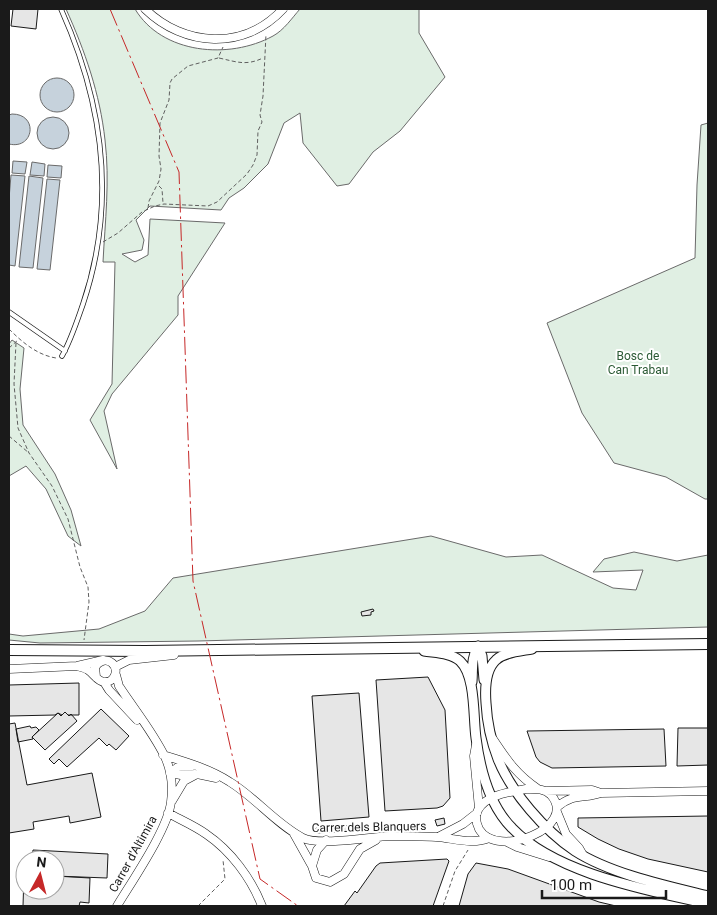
<svg xmlns="http://www.w3.org/2000/svg" width="717" height="915" font-family="Roboto,sans-serif">
	<rect width="100%" height="100%" fill="#fff"/>
	<path fill="#e0efe3" stroke="#6a6a6a" d="M66,9H135C162,54 229,60 273,36C284,30 292,18 300,9H419V33L445,77L400,131L373,152L349,184L337,186L303,143L300,113L284,123L268,164L244,188L229,198L221,210L150,206L136,220L144,240L142,250L122,254L135,262L148,255L150,219L225,223L178,296V315L112,394L104,411L117,469L90,420L112,384L115,262H103C105,222 110,181 105,140C100,94 85,51 66,9Z
		M708,123V499H705L666,477L614,463L582,413L547,323L695,258L697,185L701,125Z
		M12,340L24,348L20,389L23,425L55,474L71,510L81,546L68,536L46,489L26,466L9,476V344Z
		M431,536L506,557L542,555L613,588L636,590L643,570L593,572L604,559L634,552L677,561L708,555V627L198,641L40,643L9,640V634L23,636L99,629L145,611L173,578Z"/>
	<path fill="#c6d2dc" stroke="#6a6a6a" d="M40 95a17 17 0 1 1 34 0a17 17 0 1 1-34 0Z
		M12,114C39,114 34,150 9,144V115Z
		M37 133a16 16 0 1 1 32 0a16 16 0 1 1-32 0Z
		M13,161L27,162L25,174L12,173Z
		M32,162L45,164L44,176L30,175Z
		M48,165L62,166L61,178L47,177Z
		M11,175L25,176L15,266L9,265V199Z
		M29,176L43,178L33,268L19,267Z
		M47,179L60,180L50,270L37,269Z"/>
	<path fill="#e6e6e6" stroke="#1a1a1a" d="M13,9H38L36,29L11,26Z
		M373,609L374,611L371,612V615L362,616L361,612Z
		M428,677L445,710L450,798L443,806L437,808L385,811L376,680Z
		M79,683V715H68L65,712L62,715L58,713L55,715L9,716V685Z
		M359,693L369,817L321,821L312,696Z
		M101,709L129,736L116,750L109,744L107,746L99,738L67,767L59,759L54,764L49,759Z
		M65,712L69,716L71,714L77,721L45,750L32,737L58,713L61,716Z
		M15,723L27,785L92,773L101,817L70,823L69,816L33,822L34,829L9,833V724Z
		M30,726L31,728L36,727L39,730L32,737L33,739L18,742L16,729Z
		M678,728H708V765L677,766Z
		M664,729L666,766L552,768L540,762L536,757L527,731Z
		M708,816V872L648,859L619,849L598,839L578,827V818Z
		M444,818L445,824L437,826L435,820Z
		M354,825V831L316,833V828Z
		M33,850L108,854L107,878L55,876V860H32Z
		M447,859L449,861L433,906H344L355,891L357,893L376,866L380,863Z
		M476,863L508,869L599,902L616,906H459L468,874Z
		M24,874H25V890H55V876L90,878L89,903L80,902L79,906H23Z"/>
	<g fill="none" stroke-linecap="round" stroke-linejoin="round">
		<defs>
			<path id="service" d="M61,9C104,105 117,203 83,304C77,321 71,340 62,356
				M9,312L65,351"/>
			<path id="minor" d="M145,9C184,47 244,51 283,9
				M77,666C81,667 85,668 88,670C94,674 97,681 104,682C114,683 120,670 112,663C106,658 99,661 95,667L96,677
				M115,667L129,660L174,655
				M9,669L77,666L103,660
				M116,675L119,686C134,709 153,732 165,757C171,770 173,787 171,802C168,829 132,881 117,906
				M104,682L109,690L137,720
				M493,739C507,760 516,774 538,789
				M476,745L474,756L479,808
				M163,755C186,762 210,769 230,782C256,798 276,824 303,838C319,846 370,837 390,836C405,836 421,836 436,837C453,838 472,845 489,838
				M170,773L178,767L192,766
				M170,773L181,775L195,774
				M526,789C535,789 544,788 551,795C579,827 497,860 479,829C476,823 475,816 478,810C486,794 511,792 526,789Z
				M545,791L592,790L601,793L708,791
				M172,801L184,781L197,774L216,778
				M557,807C573,793 584,799 601,793
				M557,812L566,834L579,848L583,855
				M168,813C181,820 195,826 206,834C231,851 251,878 262,906
				M293,832L312,866
				M438,837L463,824L477,813
				M326,840L317,850L312,866L316,878L330,882L344,874L360,849L376,840
				M507,842L517,847L549,857"/>
			<path id="tertiary" d="M478,646L482,656L484,680
				M532,649C521,651 504,652 496,660C485,670 485,690 486,703C487,722 491,741 498,759C511,792 545,831 575,851C611,874 667,886 708,896
				M424,651C436,653 451,653 460,661C476,676 473,717 476,738C480,769 489,805 512,828C556,874 648,890 708,904
				M472,682C473,669 471,658 478,646"/>
			<path id="secondary" d="M9,650L145,651L708,644"/>
		</defs>
		<use href="#service" stroke="#1a1a1a" stroke-width="5.5"/>
		<use href="#minor" stroke="#1a1a1a" stroke-width="9"/>
		<use href="#tertiary" stroke="#1a1a1a" stroke-width="11"/>
		<use href="#secondary" stroke="#1a1a1a" stroke-width="12"/>
		<path stroke="#5f5f5f" stroke-width="1" stroke-dasharray="4 2.5" stroke-linecap="butt" d="M219,58C237,62 246,66 263,58
			M159,186L162,189L163,203
			M148,208L149,201L159,181L161,169L159,156L160,123L169,100L170,83L172,79L188,66L218,58L223,47
			M103,242L118,233L142,212L155,206L164,204L208,206L217,202L247,174L253,165L257,155L258,131L262,122L260,115L263,96L266,34
			M9,329C22,342 37,355 56,358
			M16,343L14,384L18,428L29,453L52,486L68,519L80,567L88,587L89,602L84,640
			M9,348L18,340
			M9,436L29,453
			M198,906L225,879L223,860
			M443,906L455,871L468,850"/>
		<use href="#service" stroke="#fff" stroke-width="4"/>
		<use href="#minor" stroke="#fff" stroke-width="8"/>
		<use href="#tertiary" stroke="#fff" stroke-width="9"/>
		<use href="#secondary" stroke="#fff" stroke-width="10"/>
		<path stroke="#c62828" stroke-width="1" stroke-dasharray="18 4 2.5 4" stroke-linecap="butt" d="M110,9L179,172L193,581L260,879L298,906"/>
	</g>
	<g text-anchor="middle" dominant-baseline="central" stroke-width="4" stroke-linejoin="round" paint-order="stroke">
		<g font-size="12" fill="#2b5a34" stroke="#fff">
			<text x="638" y="356">Bosc de<tspan x="638" dy="14">Can Trabau</tspan></text>
		</g>
		<g font-size="12" fill="#1a1a1a" stroke="#fff">
			<text transform="translate(369 827) rotate(-1)">Carrer dels Blanquers</text>
			<text transform="translate(133 854) rotate(-61)">Carrer d'Altimira</text>
		</g>
	</g>
	<rect width="717" height="915" fill="none" stroke="#1a1a1a" stroke-width="20"/>
	<g transform="translate(40 875) rotate(7)"><circle r="24" fill="#ffffff" stroke="#a3a3a3"/>
	<path d="M0-4L9 19L0 12L-9 19Z" fill="#c62828"/>
	<text y="-8" font-size="14" font-weight="bold" text-anchor="middle" fill="#1a1a1a">N</text>
	</g>
	<path d="M542 890v8h124v-8" fill="none" stroke="#1a1a1a" stroke-width="2.5"/>
	<text x="550" y="890" font-size="15" fill="#1a1a1a" stroke="#ffffff" stroke-width="4" paint-order="stroke">100 m</text>
</svg>
